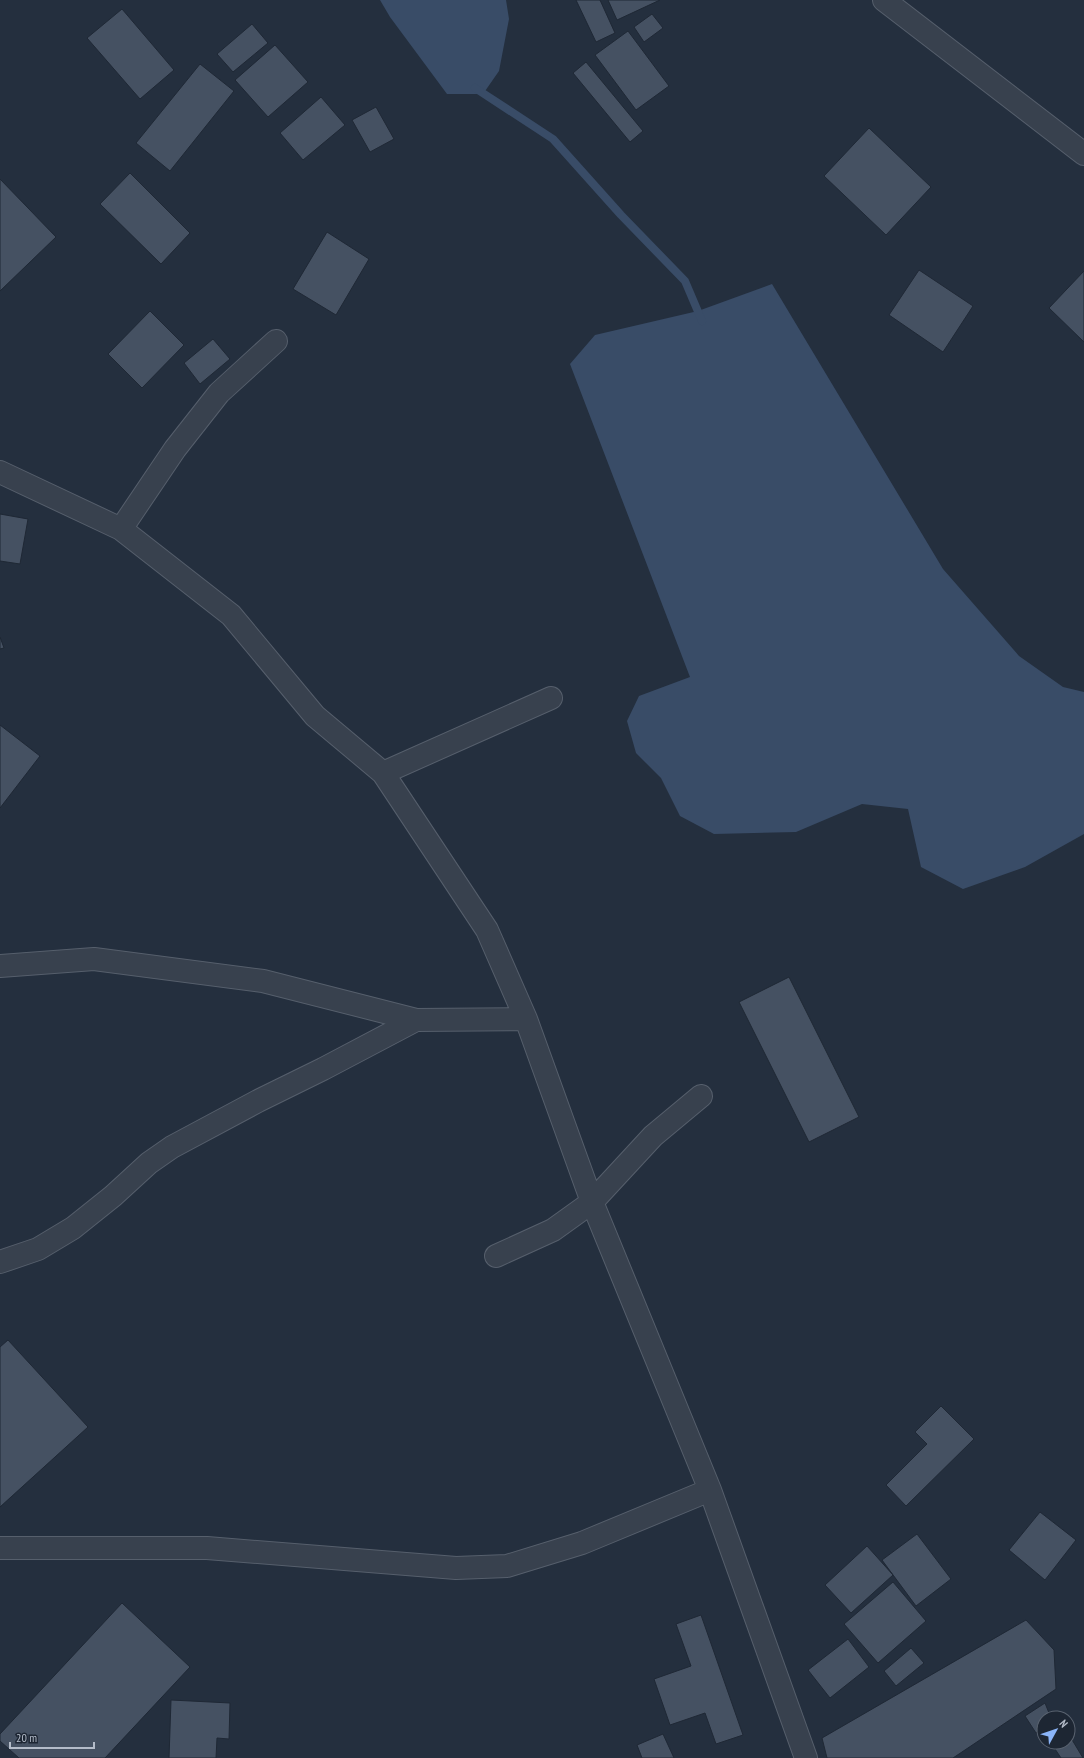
<svg xmlns="http://www.w3.org/2000/svg" width="1084" height="1758" font-family="'PT Sans Narrow',sans-serif">
	<rect width="100%" height="100%" fill="#242f3e"/>
	<path fill="#394c67" d="M380,0H506L509,19L499,71L483,94H447L390,17Z
		M772,284L943,569L1019,656L1063,687L1084,692V834L1025,867L963,889L921,867L908,809L862,804L796,832L714,834L680,816L661,778L636,753L627,721L639,696L690,677L570,364L595,335L698,311Z"/>
	<g fill="none" stroke-linecap="round" stroke-linejoin="round">
		<path stroke="#394c67" stroke-width="8" d="M475,88L553,139L621,215L685,281L702,321"/>
	</g>
	<path fill="#455162" stroke="#1f2835" d="M576,0H600L615,33L596,42Z
		M608,0H660L617,20Z
		M122,9L174,70L140,99L87,38Z
		M652,14L663,28L644,42L634,27Z
		M252,24L268,43L233,72L217,54Z
		M628,31L669,86L636,110L595,55Z
		M275,45L308,82L268,117L235,80Z
		M586,62L643,131L630,142L573,73Z
		M200,64L234,91L170,171L136,143Z
		M321,97L345,125L303,160L280,133Z
		M376,107L394,139L370,152L352,120Z
		M869,128L931,187L886,235L824,176Z
		M130,173L190,233L161,264L100,204Z
		M0,179L56,237L0,291Z
		M327,232L369,259L336,315L293,289Z
		M919,270L973,306L943,352L889,315Z
		M1084,271V342L1049,308Z
		M150,311L184,345L142,388L108,354Z
		M213,339L230,359L200,384L184,363Z
		M0,514L28,519L20,564L0,561Z
		M0,637L4,648L0,649Z
		M0,725L40,756L0,808Z
		M789,977L859,1117L809,1142L739,1002Z
		M8,1340L88,1427L0,1507V1347Z
		M941,1406L974,1439L906,1506L886,1485L927,1444L915,1432Z
		M1040,1512L1076,1540L1045,1580L1009,1550Z
		M917,1534L951,1579L916,1606L882,1560Z
		M867,1546L893,1575L851,1613L825,1585Z
		M893,1582L926,1621L878,1663L844,1624Z
		M122,1603L190,1667L105,1758H19L0,1741V1734Z
		M701,1615L743,1735L716,1744L705,1713L670,1725L654,1679L691,1666L676,1624Z
		M1026,1620L1054,1650L1056,1689L953,1758H827L822,1738Z
		M848,1639L869,1667L830,1698L808,1670Z
		M911,1648L924,1663L896,1686L884,1671Z
		M171,1700L230,1703L229,1739L217,1738L216,1758H169Z
		M1045,1703L1051,1718H1044V1727L1036,1733L1025,1716Z
		M663,1734L674,1758H642L637,1745Z
		M1071,1738L1083,1758H1061L1055,1749L1068,1742Z"/>
	<g fill="none" stroke-linecap="round" stroke-linejoin="round">
		<defs>
			<path id="minor" d="M0,472L121,529L231,615L315,716L383,773L487,930L526,1019L592,1202L710,1490L806,1758
				M121,529L175,449L219,393L276,341
				M383,773L551,698
				M0,966L94,959L263,981L416,1020L526,1019
				M496,1256L553,1230L592,1202L653,1136L701,1096
				M0,1262L38,1249L73,1228L113,1196L149,1163L172,1147L258,1101L323,1069L416,1020
				M0,1548H207L456,1568L507,1566L582,1543L710,1490"/>
			<path id="tertiary" d="M884,0L1084,154"/>
		</defs>
		<use href="#minor" stroke="#565f6c" stroke-width="24"/>
		<use href="#tertiary" stroke="#565f6c" stroke-width="24"/>
		<use href="#minor" stroke="#38414e" stroke-width="22"/>
		<use href="#tertiary" stroke="#38414e" stroke-width="22"/>
	</g>
	<g transform="translate(1056 1730) rotate(50)"><circle r="19" fill="#1d2633" stroke="#59626f"/>
	<path d="M0-3L7 15L0 10L-7 15Z" fill="#8ab4f8"/>
	<text y="-6" font-size="11" font-weight="bold" text-anchor="middle" fill="#b4bcc9">N</text>
	</g>
	<path d="M10 1742v6h84v-6" fill="none" stroke="#b4bcc9" stroke-width="2"/>
	<text x="16" y="1742" font-size="12" fill="#b4bcc9" stroke="#1d2633" stroke-width="3" paint-order="stroke">20 m</text>
</svg>
